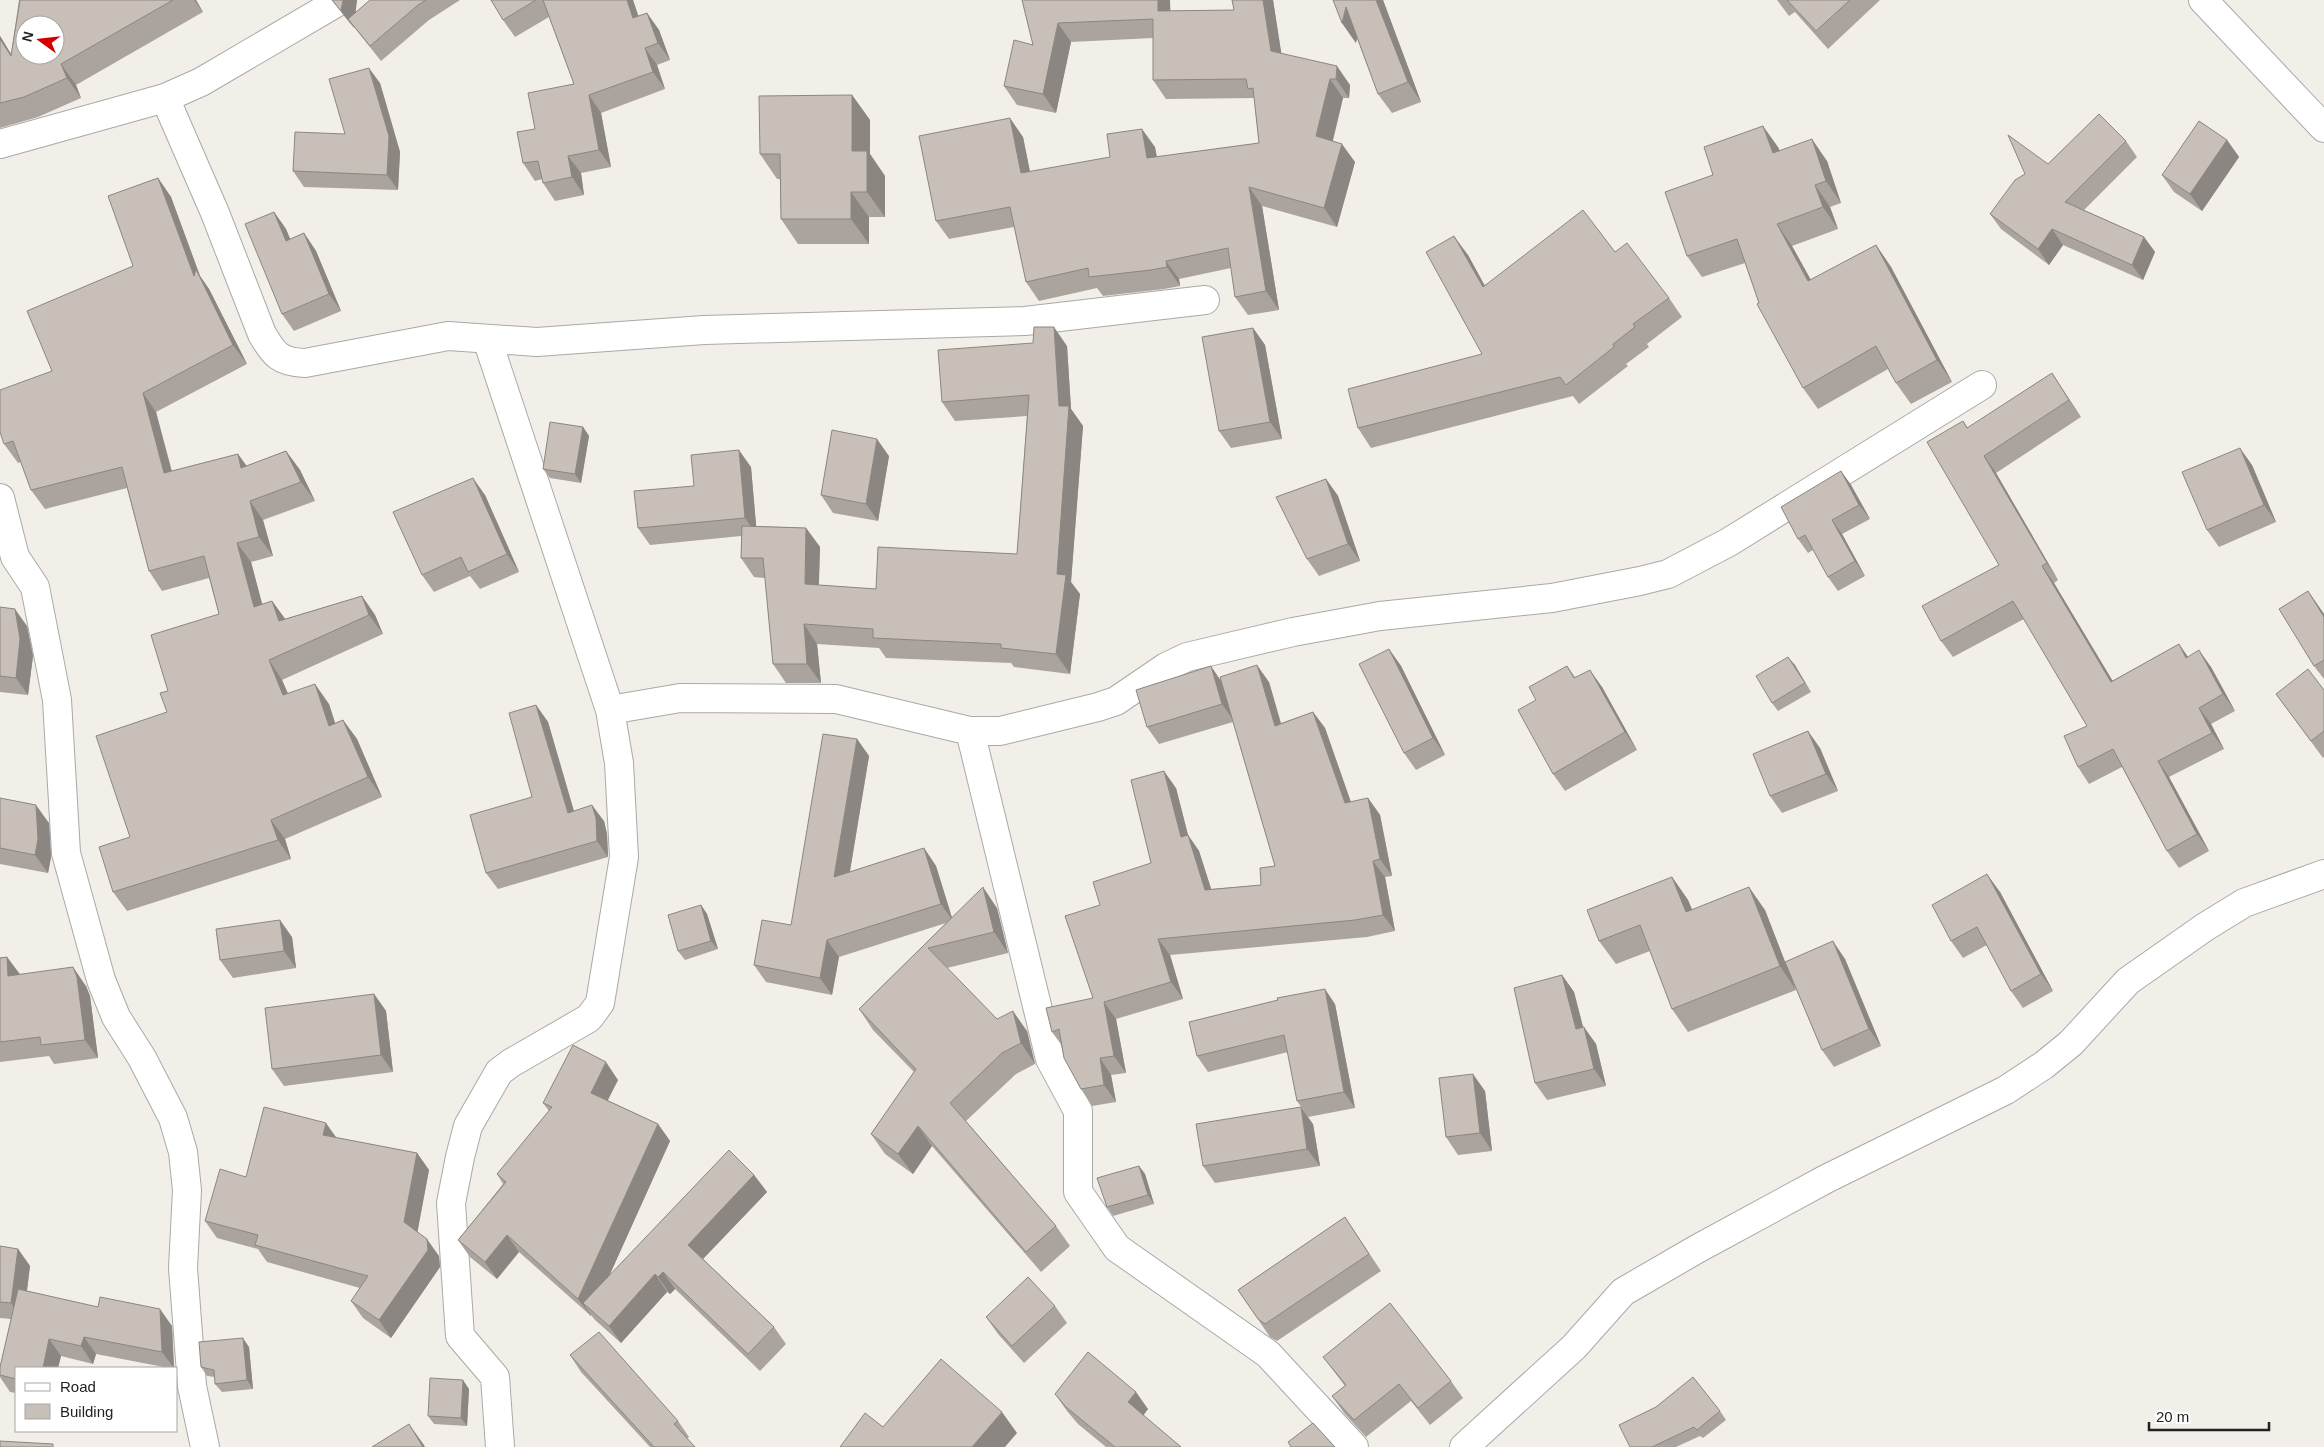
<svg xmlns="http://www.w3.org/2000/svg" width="2324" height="1447" font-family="Helvetica,sans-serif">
	<rect width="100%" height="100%" fill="#f2efe9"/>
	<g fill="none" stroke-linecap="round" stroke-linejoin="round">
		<defs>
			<path id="minor" d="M2203,0L2324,128
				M165,98L215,213L262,334C274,355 280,362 305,363L448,336L537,342L704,330L1025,321L1205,300
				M0,144L165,98L201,82L341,0
				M487,339L610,710L619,763L624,857L600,1003L589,1018L511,1063L499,1072L468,1126L460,1157L451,1203L460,1336L495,1377L500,1447
				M0,498L15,557L35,587L57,700L66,853L101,980L116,1017L142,1058L173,1118L183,1152L187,1190L183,1268L192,1386L205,1447
				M610,710L680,698L836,699L970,731H1000L1098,707L1116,701L1166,667L1187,657L1293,632L1380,616L1552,598L1640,581L1668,574L1729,542L1982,385
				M970,731L1050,1059L1078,1111V1192L1117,1248L1268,1354L1354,1447
				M1464,1447L1574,1347L1623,1292L1697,1249L1826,1179L2006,1090L2044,1065L2071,1043L2128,981L2205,927L2244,903L2324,874"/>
		</defs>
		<use href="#minor" stroke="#a9a9a9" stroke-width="30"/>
		<use href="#minor" stroke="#fff" stroke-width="28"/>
	</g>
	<path fill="#aba49e" d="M19,0H196L203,12L76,85L81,98L38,117L0,128V36L11,54Z
		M332,0H357L355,13L370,0H460L429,20L381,61L354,27V28L344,16Z
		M491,0H633L638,16L647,13L659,30L670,60L657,65L665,89L601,113L611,167L581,173L584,195L555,201L543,183L542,179L535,181L523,163L535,129L574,84L549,17L515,37L503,20Z
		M1022,0L1170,11L1234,10L1232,0H1273L1281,53L1350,85L1349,98H1343L1333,141L1355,162L1337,227L1262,206L1279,310L1248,315L1235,297L1231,268L1179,279L1180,286L1164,289L1103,296L1097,288L1039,301L1026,282L1014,227L949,239L936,221L1023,137L1030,172L1110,157L1155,147L1157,157L1259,143L1254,98L1166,99L1153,80V38L1071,42L1056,113L1017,105L1004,86L1033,45Z
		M1383,0L1421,102L1392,113L1378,94L1357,38L1356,43L1342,23Z
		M1777,0H1880L1828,49L1795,12L1789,16Z
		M380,83L400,152L398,190L304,187L293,171L345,134Z
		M852,95L870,120V154L885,176V217H869V244H798L781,219L780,179H777L760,154Z
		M2227,140L2239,157L2202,211L2174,192L2162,175Z
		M2126,141L2137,157L2084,210L2144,237L2155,252L2143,280L2063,245L2049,265L2001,229L1990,214L2048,164Z
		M1778,147L1780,151L1827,161L1841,203L1830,207L1838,229L1792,246L1811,280L1876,245L1891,267L1952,382L1911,404L1896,383L1888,369L1818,409L1803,388L1759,303L1745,263L1702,277L1687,256L1713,175Z
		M158,178L171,197L200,276L209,289L247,364L156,412L172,471L238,454L247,466L286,451L300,470L315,501L263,520L273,556L251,562L262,604L272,601L285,619L362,596L375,615L383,634L282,680L288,693L329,704L335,723L343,720L357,739L382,797L285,839L291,859L127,911L113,892L130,837L167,712L168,691L219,614L209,578L162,591L149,571L127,488L45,509L31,490L21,462L18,463L4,444L52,371L133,266Z
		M274,212L286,229L290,239L304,233L316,251L341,311L294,331L282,314Z
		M1615,252L1669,298L1682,317L1647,344L1649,347L1626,364L1628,366L1579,404L1573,396L1371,448L1358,428L1482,354L1468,255L1484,285Z
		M1253,328L1265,345L1282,439L1231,448L1219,431Z
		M1067,346L1071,409L1083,426L1071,582L1080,594L1070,674L1014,667L1011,663L886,658L879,648L817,644L821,683H786L773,664L765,578L754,577L741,558V536L650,545L638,528L694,486L751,467L756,526L806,528L820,547L819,585L876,589L1017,554L1027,416L955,421L942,402Z
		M2052,373L2081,417L1996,473L2058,580L2054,583L2112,681L2179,644L2188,657L2211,667L2235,711L2211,724L2224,749L2169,777L2209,851L2179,868L2167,851L2122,767L2089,784L2078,767L2087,726L2024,619L1953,657L1941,641L1999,565L1963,421L1968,428Z
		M583,427L589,436L581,483L550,478L543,469Z
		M889,456L878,521L833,513L821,495Z
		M2252,465L2276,522L2219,547L2207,530Z
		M1841,471L1851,485L1870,519L1842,534L1865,576L1838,591L1828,577L1813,550L1808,553L1798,539Z
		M1326,479L1338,496L1360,561L1319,576L1307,559Z
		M485,495L519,572L480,589L470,576L434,592L422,575Z
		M2308,591L2324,614V679L2314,666Z
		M0,607L27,626L33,656L28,695L0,692Z
		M1389,649L1401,666L1445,755L1416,770L1404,753Z
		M1788,657L1811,692L1778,711L1772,703Z
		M1567,666L1575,677L1602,687L1637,750L1565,791L1553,774L1536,700Z
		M1221,680L1269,682L1281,723L1313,712L1325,728L1351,802L1368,798L1380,815L1392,876L1385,877L1395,931L1367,937L1170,955L1183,999L1116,1019L1126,1073L1111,1075L1116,1102L1092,1106L1081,1089L1063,1047L1052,1032L1093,998L1100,905L1151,863L1176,788L1188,835L1199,851L1211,889L1261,885L1275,866L1233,722L1159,744L1147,727Z
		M2324,690V757L2323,758L2276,694Z
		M536,705L548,722L574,811L604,821L607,834L608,857L498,889L486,873L532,797Z
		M857,739L869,756L850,872L924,848L936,866L952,918L997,908L1008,953L947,968L997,1019L1027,1031L1035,1064L1016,1074L966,1121L1056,1226L1070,1246L1041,1272L932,1146L913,1174L885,1154L871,1134L914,1072L873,1030L859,1009L946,923L839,957L832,995L766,982L754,965L791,925Z
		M1820,748L1838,791L1782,813L1770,796Z
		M0,798L49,823L51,857L48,873L0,864Z
		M1672,877L1688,900L1692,909L1765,910L1785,962L1845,959L1881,1046L1834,1067L1822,1050L1789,972L1796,990L1688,1032L1672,1009L1650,951L1616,964L1599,941Z
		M2000,892L2053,991L2023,1008L2011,991L1987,945L1963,958L1951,941Z
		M701,905L707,914L718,949L685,960L678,951Z
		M292,937L296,968L233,978L220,960Z
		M7,957L20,974L86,986L90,996L98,1058L54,1064L49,1056L0,1062V958Z
		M1562,975L1574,992L1583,1027L1596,1044L1606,1086L1547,1100L1535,1083Z
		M374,994L386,1011L393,1072L284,1086L272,1069Z
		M1335,1004L1355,1108L1308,1117L1297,1101L1288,1052L1208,1072L1197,1056Z
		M618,1080L607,1100L658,1124L670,1141L609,1276L754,1175L767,1192L703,1259L774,1327L786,1344L760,1371L675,1289L670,1294L667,1292L621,1343L595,1320L591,1315V1316L519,1252L497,1279L470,1257L458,1240L503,1184L497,1174L549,1111L543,1103Z
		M1485,1091L1492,1151L1458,1155L1446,1137Z
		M1313,1124L1320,1166L1215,1183L1203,1166Z
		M337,1138L417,1153L429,1170L417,1232L439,1256L440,1267L391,1338L363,1318L351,1301L360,1288L267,1262L258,1249L217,1238L205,1221L246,1177Z
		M1139,1166L1145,1174L1154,1204L1113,1216L1107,1207Z
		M1345,1217L1381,1271L1277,1341L1270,1337L1238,1290Z
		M0,1246L18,1249L30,1266L27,1291L172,1326L174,1368H169L96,1354L93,1364L61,1356L58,1368H16V1393L10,1392L0,1377V1367L11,1319L0,1318Z
		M1055,1306L1067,1323L1024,1363L998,1334L986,1317Z
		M249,1347L253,1389L222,1392L215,1384V1377L207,1376L201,1367Z
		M570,1355L678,1421L689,1437L687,1439L695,1447H650L581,1372Z
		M1323,1357L1451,1381L1463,1398L1430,1425L1411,1401L1366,1437L1344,1413L1332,1396L1345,1386Z
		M469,1389L467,1426L434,1424L428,1416Z
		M1055,1394L1148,1409L1143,1415L1181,1447H1106L1078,1424L1067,1411Z
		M1720,1411L1726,1420L1703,1438L1700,1436L1676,1447H1630Z"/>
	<path fill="#8b8681" d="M194,0H196L203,12Z
		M343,0H357L354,26L348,19L354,28L341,11Z
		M627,0H633L645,35L633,18Z
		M1158,0H1170L1171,30L1158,11Z
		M1263,0H1273L1284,70L1271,51Z
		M1376,0H1383L1421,102L1408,82Z
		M1346,7L1359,27L1356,43L1342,23Z
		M647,13L659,30L670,60L658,43Z
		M1058,23L1071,42L1056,113L1043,94Z
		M0,36L25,77L11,56L0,39Z
		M645,48L657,65L665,89L653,72Z
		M61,64L76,85L81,98L67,78Z
		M1337,66L1350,85L1349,98L1336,79Z
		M369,68L380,83L400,152L398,190L387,175Z
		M1330,79L1343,98L1329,155L1316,136Z
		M589,95L601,113L611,167L599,150Z
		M852,95L870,120V154L885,176V217L867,192L852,151Z
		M1010,118L1023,137L1034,192L1021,173Z
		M1763,126L1778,147L1788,175L1773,153Z
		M1142,129L1155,147L1160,177L1147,158Z
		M1812,139L1827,161L1841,203L1826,181Z
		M2227,140L2239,157L2202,211L2190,194Z
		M1342,144L1355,162L1337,227L1324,208Z
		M568,156L581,173L584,195L572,177Z
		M158,178L171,197L200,276L209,289L247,364L233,345L194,276Z
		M1815,185L1830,207L1838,229L1823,207Z
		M1249,187L1262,206L1279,310L1266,291Z
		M851,192L869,217V244L851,219Z
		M274,212L286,229L298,258L286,241Z
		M1777,224L1792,246L1823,302L1808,281Z
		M2052,229L2063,245L2049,265L2038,249Z
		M304,233L316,251L341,311L329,294Z
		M1454,236L1468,255L1496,306L1483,287Z
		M2144,237L2155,252L2143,280L2132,265Z
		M1876,245L1891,267L1952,382L1937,360Z
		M1166,261L1179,279L1180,286L1167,267Z
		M1054,327L1067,346L1071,409L1083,426L1071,582L1080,594L1070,674L1056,654L1059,406Z
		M1253,328L1265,345L1282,439L1270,422Z
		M2052,373L2063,390L2081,417L2069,400Z
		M143,393L156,412L177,493L164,473Z
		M583,427L589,436L581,483L575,474Z
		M877,439L889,456L878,521L866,504Z
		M2240,448L2252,465L2276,522L2264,505Z
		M739,450L751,467L757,535L745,518Z
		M286,451L300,470L315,501L301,482Z
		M238,454L251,473L241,468Z
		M1984,456L1996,473L2058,580L2047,563Z
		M1841,471L1851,485L1870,519L1859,505Z
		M473,478L485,495L519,572L507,554Z
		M1326,479L1338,496L1360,561L1348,544Z
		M250,501L263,520L273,556L259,537Z
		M1832,520L1842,534L1865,576L1855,561Z
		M806,528L820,547L818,603L805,584Z
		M237,543L251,562L268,626L254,607Z
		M2042,566L2054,583L2123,698L2111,682Z
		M2308,591L2324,614V617Z
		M362,596L375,615L383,634L369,615Z
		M272,601L286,620L279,621Z
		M15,609L27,626L33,656L28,695L16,678Z
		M804,624L817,644L821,683L807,664Z
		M2179,644L2190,660L2186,658Z
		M1389,649L1401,666L1445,755L1433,738Z
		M2199,650L2211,667L2235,711L2223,694Z
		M1788,657L1795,665L1811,692L1805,683Z
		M269,660L282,680L296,714L283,695Z
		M1257,665L1269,682L1286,742L1275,726Z
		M1211,666L1223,684L1234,721L1222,704Z
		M1590,670L1602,687L1637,750L1625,732Z
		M315,684L329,704L342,745L329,726Z
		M536,705L548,722L579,829L568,813Z
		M2199,708L2211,724L2224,749L2212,733Z
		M1313,712L1325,728L1357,820L1345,803Z
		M343,720L357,739L382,797L368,777Z
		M1808,731L1820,748L1838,791L1826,774Z
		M857,739L869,756L846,894L834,877Z
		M2158,761L2169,777L2209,851L2197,834Z
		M1164,771L1176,788L1188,835L1199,851L1217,907L1205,890L1181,837Z
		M1368,798L1380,815L1392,876L1380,859Z
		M36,805L49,823L51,857L48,873L35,855Z
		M592,805L604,821L607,834L608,857L597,841Z
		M271,820L285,839L291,859L278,840Z
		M924,848L936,866L953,921L941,904Z
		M1373,861L1385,877L1395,931L1383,915Z
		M1987,874L2000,892L2053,991L2041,974Z
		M1672,877L1688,900L1702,935L1686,912Z
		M983,887L997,908L1008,953L994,932Z
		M1749,887L1765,910L1796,990L1780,966Z
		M701,905L707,914L718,949L711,941Z
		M280,920L292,937L296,968L284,951Z
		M1158,939L1170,955L1183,999L1171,982Z
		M827,940L839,957L832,995L820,978Z
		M1833,941L1845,959L1881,1046L1869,1029Z
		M7,957L20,975L8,976Z
		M73,967L86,986L90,996L98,1058L85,1040Z
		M1562,975L1574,992L1588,1046L1576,1029Z
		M1325,989L1335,1004L1355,1108L1344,1092Z
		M374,994L386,1011L393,1072L381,1055Z
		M1104,1002L1116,1019L1126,1073L1114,1056Z
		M1013,1011L1027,1031L1035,1064L1021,1043Z
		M1584,1027L1596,1044L1606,1086L1594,1069Z
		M1100,1058L1111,1075L1116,1102L1104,1085Z
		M606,1062L618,1080L603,1110L591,1093Z
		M1473,1074L1485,1091L1492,1151L1480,1133Z
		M1301,1107L1313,1124L1320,1166L1307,1149Z
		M326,1123L338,1140L323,1135Z
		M658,1124L670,1141L593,1312L583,1303L591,1315V1316L578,1299Z
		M918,1126L932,1146L913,1174L898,1154Z
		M417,1153L429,1170L416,1240L404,1222Z
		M1139,1166L1145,1174L1154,1204L1148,1195Z
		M754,1175L767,1192L700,1262L688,1245Z
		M507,1235L519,1252L497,1279L485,1262Z
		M427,1239L439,1256L440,1267L391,1338L379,1320Z
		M18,1249L30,1266L23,1321L11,1303Z
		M663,1272L675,1289L670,1294L658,1277Z
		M655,1274L667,1292L621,1343L609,1326Z
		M160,1309L172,1326L174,1368L162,1352Z
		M84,1337L96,1354L93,1364L81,1346Z
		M243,1338L249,1347L253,1389L247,1380Z
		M49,1339L61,1356L58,1368H43Z
		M463,1380L469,1389L467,1426L461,1418Z
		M1136,1392L1148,1409L1140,1420L1128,1402Z
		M1002,1412L1017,1433L1005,1447H972Z
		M409,1424L424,1445L425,1447H423Z"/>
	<path fill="#c7bfb8" stroke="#8b8681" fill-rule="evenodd" d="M20,0H173L61,64L67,78L24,97L0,103V39L11,56ZM25,25H55V55H25Z
		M332,0H343L341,11Z
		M370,0H426L418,5L370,46L348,19Z
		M491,0H536L503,20Z
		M543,0H627L633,18L647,13L658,43L645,48L653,72L589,95L599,150L568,156L572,177L543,183L538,161L523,163L517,132L535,129L528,93L574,84Z
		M1022,0H1158V11L1234,10L1232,0H1263L1271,51L1337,66L1336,79H1330L1316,136L1342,144L1324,208L1249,187L1266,291L1235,297L1228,248L1166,261L1167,267L1151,270L1089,277L1088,268L1026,282L1010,207L936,221L919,136L1010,118L1021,173L1110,157L1107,134L1142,129L1147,158L1259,143L1253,88L1248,89L1246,79L1153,80V19L1058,23L1043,94L1004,86L1014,40L1033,45Z
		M1333,0H1376L1408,82L1378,94L1346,7L1342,23Z
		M1787,0H1850L1816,31Z
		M369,68L389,136L387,175L293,171L295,132L345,134L329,79Z
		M852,95V151H867V192H851V219H781L780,154H760L759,96Z
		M2099,114L2126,141L2065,202L2144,237L2132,265L2052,229L2038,249L1990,214L2015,180L2025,174L2008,135L2048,164Z
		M2199,121L2227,140L2190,194L2162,175Z
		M1763,126L1773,153L1812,139L1826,181L1815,185L1823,207L1777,224L1808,281L1876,245L1937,360L1896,383L1876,346L1803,388L1757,304L1759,303L1737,239L1687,256L1665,192L1713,175L1704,147Z
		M158,178L194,276L196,269L233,345L143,393L164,473L238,454L241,468L286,451L301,482L250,501L259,537L237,543L254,607L272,601L279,621L362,596L369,615L269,660L283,695L315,684L329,726L343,720L368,777L271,820L278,840L113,892L99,847L130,837L96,736L167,712L160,693L168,691L151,635L219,614L204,556L149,571L122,467L31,490L13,441L4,444L0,432V390L52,371L27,311L133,266L108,196Z
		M1583,210L1615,252L1627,243L1669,298L1633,324L1635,327L1613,344L1614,347L1566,385L1560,377L1358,428L1348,389L1482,354L1426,252L1454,236L1483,287Z
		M274,212L286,241L304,233L329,294L282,314L245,224Z
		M1034,327H1054L1059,406H1069L1057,574L1066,575L1056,654L1001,648V644L873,638V629L804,624L807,664H773L763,558H741L742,526L806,528L805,584L876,589L878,547L1017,554L1029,395L942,402L938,350L1033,343Z
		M1253,328L1270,422L1219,431L1202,337Z
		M2052,373L2069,400L1984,456L2047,563L2042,566L2111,682L2179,644L2186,658L2199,650L2223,694L2199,708L2212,733L2158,761L2197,834L2167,851L2113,749L2078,767L2064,736L2087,726L2013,601L1941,641L1922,606L1999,565L1927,442L1963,421L1967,428Z
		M550,422L583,427L575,474L543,469Z
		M832,430L877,439L866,504L821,495Z
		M2240,448L2264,505L2207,530L2182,472Z
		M739,450L745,518L638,528L634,491L694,486L691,455Z
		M1841,471L1859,505L1832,520L1855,561L1828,577L1805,535L1798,539L1781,507Z
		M473,478L507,554L468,572L461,557L422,575L393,512Z
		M1326,479L1348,544L1307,559L1276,497Z
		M2308,591L2324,617V660L2314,666L2279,609Z
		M0,607L15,609L20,639L16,678L0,676Z
		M1389,649L1433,738L1404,753L1359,664Z
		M1788,657L1805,683L1772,703L1756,676Z
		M1257,665L1275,726L1313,712L1345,803L1368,798L1380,859L1373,861L1383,915L1355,920L1158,939L1171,982L1104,1002L1114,1056L1100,1058L1104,1085L1081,1089L1064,1058L1059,1029L1052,1032L1046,1008L1093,998L1065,916L1100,905L1093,882L1151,863L1131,780L1164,771L1181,837L1188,835L1205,890L1261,885L1260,868L1275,866L1220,677Z
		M1211,666L1222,704L1147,727L1136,690Z
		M1567,666L1574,678L1590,670L1625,732L1553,774L1518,710L1536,700L1529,687Z
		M2308,669L2324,690V731L2311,741L2276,694Z
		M536,705L568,813L592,805L596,818L597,841L486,873L470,815L532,797L509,713Z
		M1808,731L1826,774L1770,796L1753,754Z
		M823,734L857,739L834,877L924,848L941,904L827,940L820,978L754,965L762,920L791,925Z
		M0,798L36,805L38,839L35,855L0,848Z
		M1987,874L2041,974L2011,991L1977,927L1951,941L1932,905Z
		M1672,877L1686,912L1749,887L1780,966L1672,1009L1640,925L1599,941L1587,910Z
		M983,887L994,932L928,948L997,1019L1013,1011L1021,1043L1002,1053L950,1103L1056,1226L1026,1252L918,1126L898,1154L871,1134L916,1069L859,1009Z
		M701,905L711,941L678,951L668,915Z
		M280,920L284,951L220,960L216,929Z
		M1833,941L1869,1029L1822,1050L1785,962Z
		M7,957L8,976L73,967L77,977L85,1040L41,1045L40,1037L0,1042V958Z
		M1562,975L1576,1029L1584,1027L1594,1069L1535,1083L1514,988Z
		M1325,989L1344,1092L1297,1101L1284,1035L1197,1056L1189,1022L1278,1000L1277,998Z
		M374,994L381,1055L272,1069L265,1008Z
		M573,1045L606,1062L591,1093L658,1124L578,1299L507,1235L485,1262L458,1240L506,1182L497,1174L552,1107L543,1103Z
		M1473,1074L1480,1133L1446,1137L1439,1078Z
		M264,1107L326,1123L323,1135L417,1153L404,1222L427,1239L428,1250L379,1320L351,1301L368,1276L255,1245L258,1235L205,1221L220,1169L246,1177Z
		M1301,1107L1307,1149L1203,1166L1196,1124Z
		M729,1150L754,1175L688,1245L774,1327L748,1354L663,1272L658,1277L655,1274L609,1326L583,1303Z
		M1139,1166L1148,1195L1107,1207L1097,1178Z
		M1345,1217L1369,1254L1265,1324L1258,1319L1238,1290Z
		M0,1246L18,1249L11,1303L0,1302Z
		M1028,1277L1055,1306L1012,1346L986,1317Z
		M18,1289L98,1307L100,1297L160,1309L162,1352L84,1337L81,1346L49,1339L43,1368H16V1379L0,1375V1367Z
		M1390,1303L1451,1381L1418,1408L1399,1384L1354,1420L1332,1396L1346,1385L1323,1357Z
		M599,1332L678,1421L674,1424L695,1447H654L570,1355Z
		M243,1338L247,1380L215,1384L214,1370L201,1367L199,1342Z
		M1088,1352L1136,1392L1128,1402L1181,1447H1115L1066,1407L1055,1394Z
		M941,1359L1002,1412L972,1447H840L865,1413L883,1427Z
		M1693,1377L1720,1411L1697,1430L1694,1427L1652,1447H1630L1619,1425L1656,1407Z
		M430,1378L463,1380L461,1418L428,1416Z
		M1313,1423L1335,1447H1291L1288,1442Z
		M409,1424L423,1447H372Z
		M0,1441L53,1444V1447H0Z"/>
	<rect x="15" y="1367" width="162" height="65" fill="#ffffff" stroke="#a7a7a7"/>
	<rect x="25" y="1383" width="25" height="8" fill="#ffffff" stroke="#a7a7a7"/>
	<text x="60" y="1392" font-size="15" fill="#222222">Road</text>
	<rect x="25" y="1404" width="25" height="15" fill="#c7bfb8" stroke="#a7a7a7"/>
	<text x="60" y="1417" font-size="15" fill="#222222">Building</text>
	<g transform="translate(40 40) rotate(285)"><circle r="24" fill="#ffffff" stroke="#a7a7a7"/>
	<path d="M0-4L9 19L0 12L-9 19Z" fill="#d40000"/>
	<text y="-8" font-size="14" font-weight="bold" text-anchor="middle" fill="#222222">N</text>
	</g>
	<path d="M2149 1422v8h120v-8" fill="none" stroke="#222222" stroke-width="2.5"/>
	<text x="2156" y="1422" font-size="15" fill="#222222" stroke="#ffffff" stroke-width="4" paint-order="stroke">20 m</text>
</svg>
